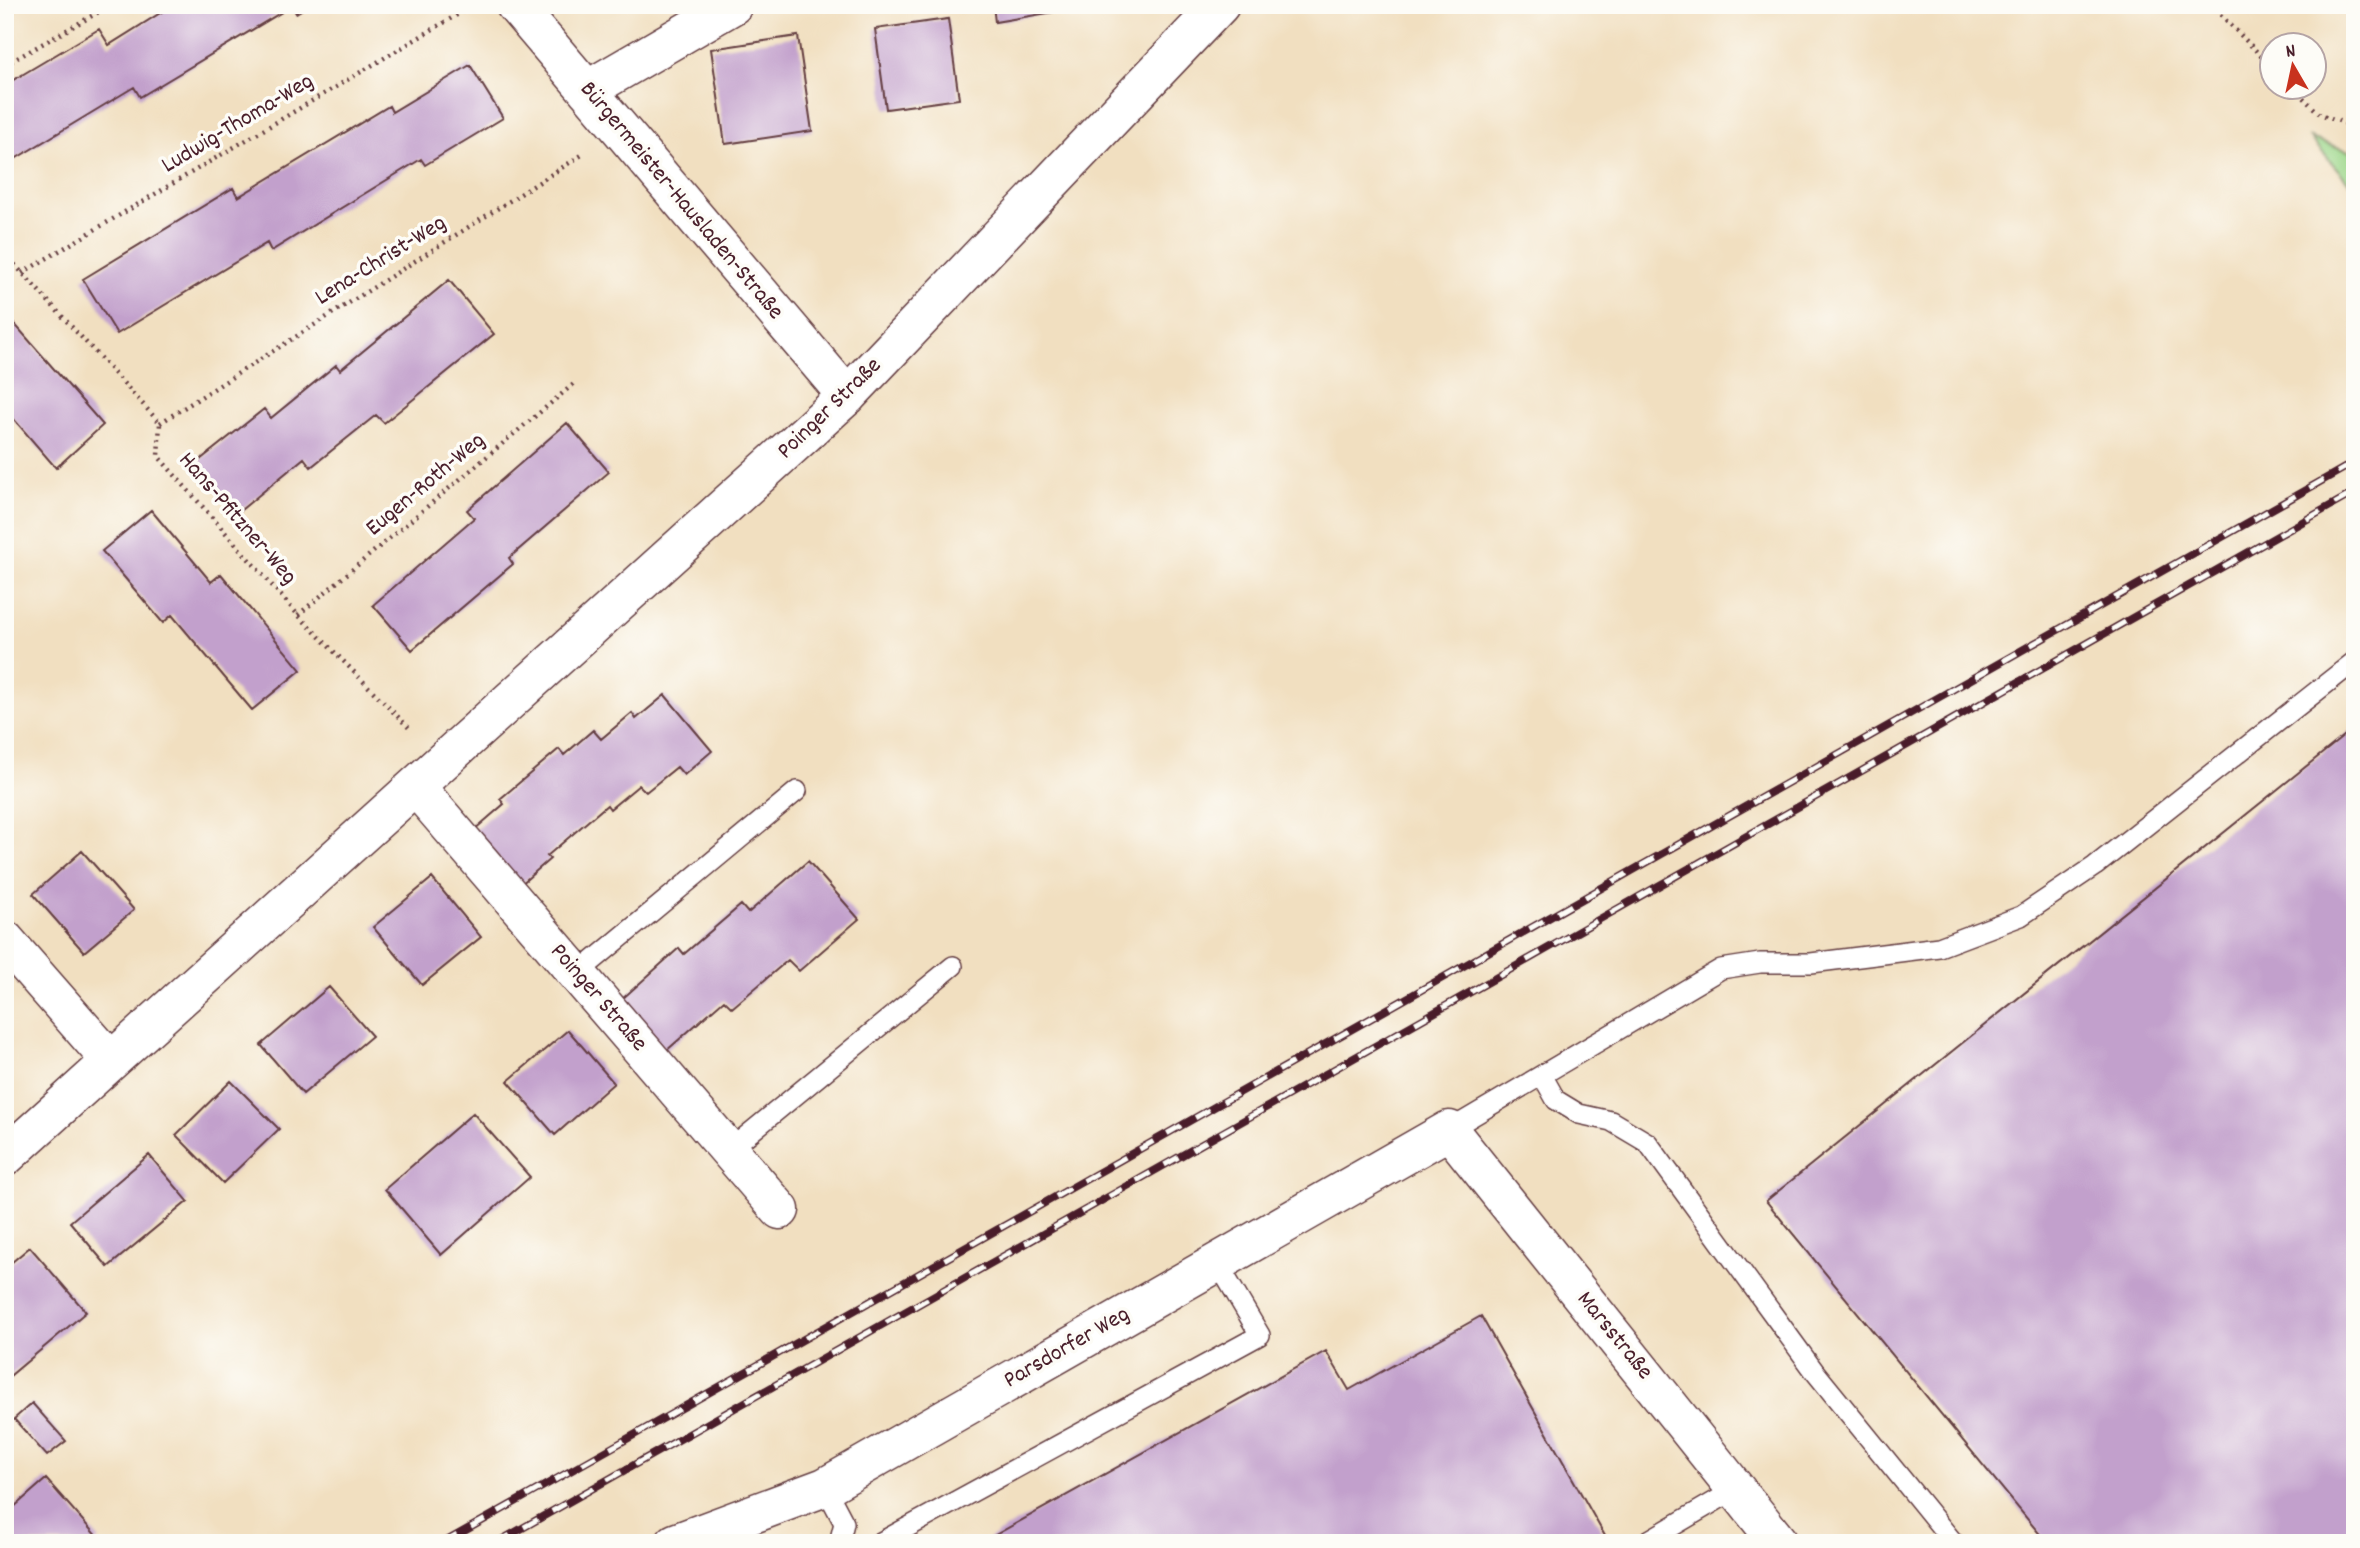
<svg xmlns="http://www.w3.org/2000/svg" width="2360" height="1548" font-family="Dekko,sans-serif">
	<rect width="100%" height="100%" fill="#fdfcf7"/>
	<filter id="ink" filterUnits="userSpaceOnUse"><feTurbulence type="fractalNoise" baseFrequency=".0143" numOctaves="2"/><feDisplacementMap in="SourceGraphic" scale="14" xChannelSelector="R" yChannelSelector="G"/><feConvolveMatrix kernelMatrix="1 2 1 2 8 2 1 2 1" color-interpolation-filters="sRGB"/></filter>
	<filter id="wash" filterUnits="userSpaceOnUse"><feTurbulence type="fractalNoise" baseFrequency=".00686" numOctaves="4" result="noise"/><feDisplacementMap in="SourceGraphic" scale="28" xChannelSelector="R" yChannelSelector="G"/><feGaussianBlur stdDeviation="1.57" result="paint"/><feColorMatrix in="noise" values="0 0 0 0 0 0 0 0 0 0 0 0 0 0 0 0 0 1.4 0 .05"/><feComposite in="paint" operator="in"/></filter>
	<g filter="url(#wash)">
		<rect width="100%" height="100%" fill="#f1dfc0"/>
		<path fill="#9dd78a" stroke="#747b5a" stroke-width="2" d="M2310,138L2355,153V189Z"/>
		<g id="blocks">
			<path fill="#c2a0cc" d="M173,5H309L296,13L292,6L140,97L134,87L5,165V85L99,29L109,45Z
				M993,5H1071L1072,9L995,22Z
				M948,19L959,99L886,109L875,29Z
				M798,36L812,131L725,144L711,49Z
				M470,65L503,118L425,165L421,159L271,251L267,243L117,334L83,279L233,188L238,197L389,106L392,112Z
				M449,280L494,334L384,423L376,415L311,467L304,458L236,514L195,464L264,409L271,418L336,365L340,370Z
				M5,313L103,425L56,468L5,409Z
				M567,423L609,472L509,558L513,564L412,650L373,605L474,518L467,510Z
				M151,510L211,582L221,574L301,670L252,710L172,615L163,623L102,551Z
				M665,695L712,751L684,775L677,767L646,792L639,785L610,809L607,805L547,856L550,859L520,885L474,830L504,804L500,799L559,749L564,755L593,730L601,739L632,713L636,719Z
				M2355,727V1543H2047L1766,1201Z
				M82,851L134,910L84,952L33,894Z
				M808,861L859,919L799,971L788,960L732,1008L724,1000L666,1051L621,1000L679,948L684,954L741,905L748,913Z
				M432,878L481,937L422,985L373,927Z
				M329,987L372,1036L303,1094L261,1045Z
				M568,1030L614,1083L555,1135L508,1081Z
				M231,1081L279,1129L223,1183L176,1135Z
				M473,1113L530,1177L441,1255L385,1189Z
				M149,1155L188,1201L108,1267L70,1222Z
				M30,1247L86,1312L5,1380V1268Z
				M1481,1316L1605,1536L1593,1543H981L1326,1351L1349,1390Z
				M32,1403L66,1441L47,1456L14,1419Z
				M46,1479L99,1539L95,1543H5V1515Z"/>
		</g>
	</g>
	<g filter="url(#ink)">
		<use href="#blocks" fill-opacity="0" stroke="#633c41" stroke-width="2"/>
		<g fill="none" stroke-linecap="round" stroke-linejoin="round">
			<defs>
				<path id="service" d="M577,974L797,791
					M1542,1075L1556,1100L1579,1114L1611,1121L1648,1143L1815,1372L1954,1543
					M1449,1130L1721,969L1760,963H1811L1939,947L2021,916L2095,866L2355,661
					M729,1150L953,966
					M825,1487L844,1523L839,1543
					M879,1543L1260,1335L1217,1262
					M1644,1543L1736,1489"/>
				<path id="minor" d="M515,5L847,396
					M587,90L733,5
					M416,787L780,1210
					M5,940L110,1060
					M675,1543L825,1487L1449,1130L1779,1543"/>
				<path id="tertiary" d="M5,1157L847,396L1220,5"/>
			</defs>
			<use href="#service" stroke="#633c41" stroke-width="22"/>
			<use href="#minor" stroke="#633c41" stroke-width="41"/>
			<use href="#tertiary" stroke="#633c41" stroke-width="41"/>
			<path stroke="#633c41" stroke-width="4.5" stroke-dasharray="2 5" stroke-linecap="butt" d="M2211,5L2272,67
				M5,65L111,5
				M2293,88L2320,114L2355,127
				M5,254L160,423L158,456L298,615L412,731
				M22,273L472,6
				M160,423L585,153
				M298,615L576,382"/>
			<use href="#service" stroke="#fff" stroke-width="19"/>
			<use href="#minor" stroke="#fff" stroke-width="38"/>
			<use href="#tertiary" stroke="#fff" stroke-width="38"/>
			<defs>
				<path id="rail" d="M443,1543L2355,462
					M496,1543L2355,492"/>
			</defs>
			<use href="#rail" stroke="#4a1f2b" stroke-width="8"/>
			<use href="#rail" stroke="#fdfcf7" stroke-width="5" stroke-dasharray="16" stroke-linecap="butt"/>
		</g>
	</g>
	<g text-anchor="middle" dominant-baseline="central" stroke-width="7" stroke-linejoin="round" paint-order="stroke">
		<g font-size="24" fill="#4a1f2b" stroke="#fdfcf7">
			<text transform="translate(238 124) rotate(-31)">Ludwig-Thoma-Weg</text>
			<text transform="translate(681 201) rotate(50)">Bürgermeister-Hausladen-Straße</text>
			<text transform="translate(381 261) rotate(-32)">Lena-Christ-Weg</text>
			<text transform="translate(830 409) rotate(-44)">Poinger Straße</text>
			<text transform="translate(426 485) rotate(-40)">Eugen-Roth-Weg</text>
			<text transform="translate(237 519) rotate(49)">Hans-Pfitzner-Weg</text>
			<text transform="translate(598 998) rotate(49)">Poinger Straße</text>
			<text transform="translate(1614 1336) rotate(51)">Marsstraße</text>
			<text transform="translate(1067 1348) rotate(-30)">Parsdorfer Weg</text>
		</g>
	</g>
	<rect width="2360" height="1548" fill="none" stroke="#fdfcf7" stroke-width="28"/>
	<g transform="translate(2293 66) rotate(351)"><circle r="33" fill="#fdfcf7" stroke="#b5a4a5" stroke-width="2"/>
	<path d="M0-5L12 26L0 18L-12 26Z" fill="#c8321e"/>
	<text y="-10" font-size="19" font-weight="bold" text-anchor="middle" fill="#4a1f2b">N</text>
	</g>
</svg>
